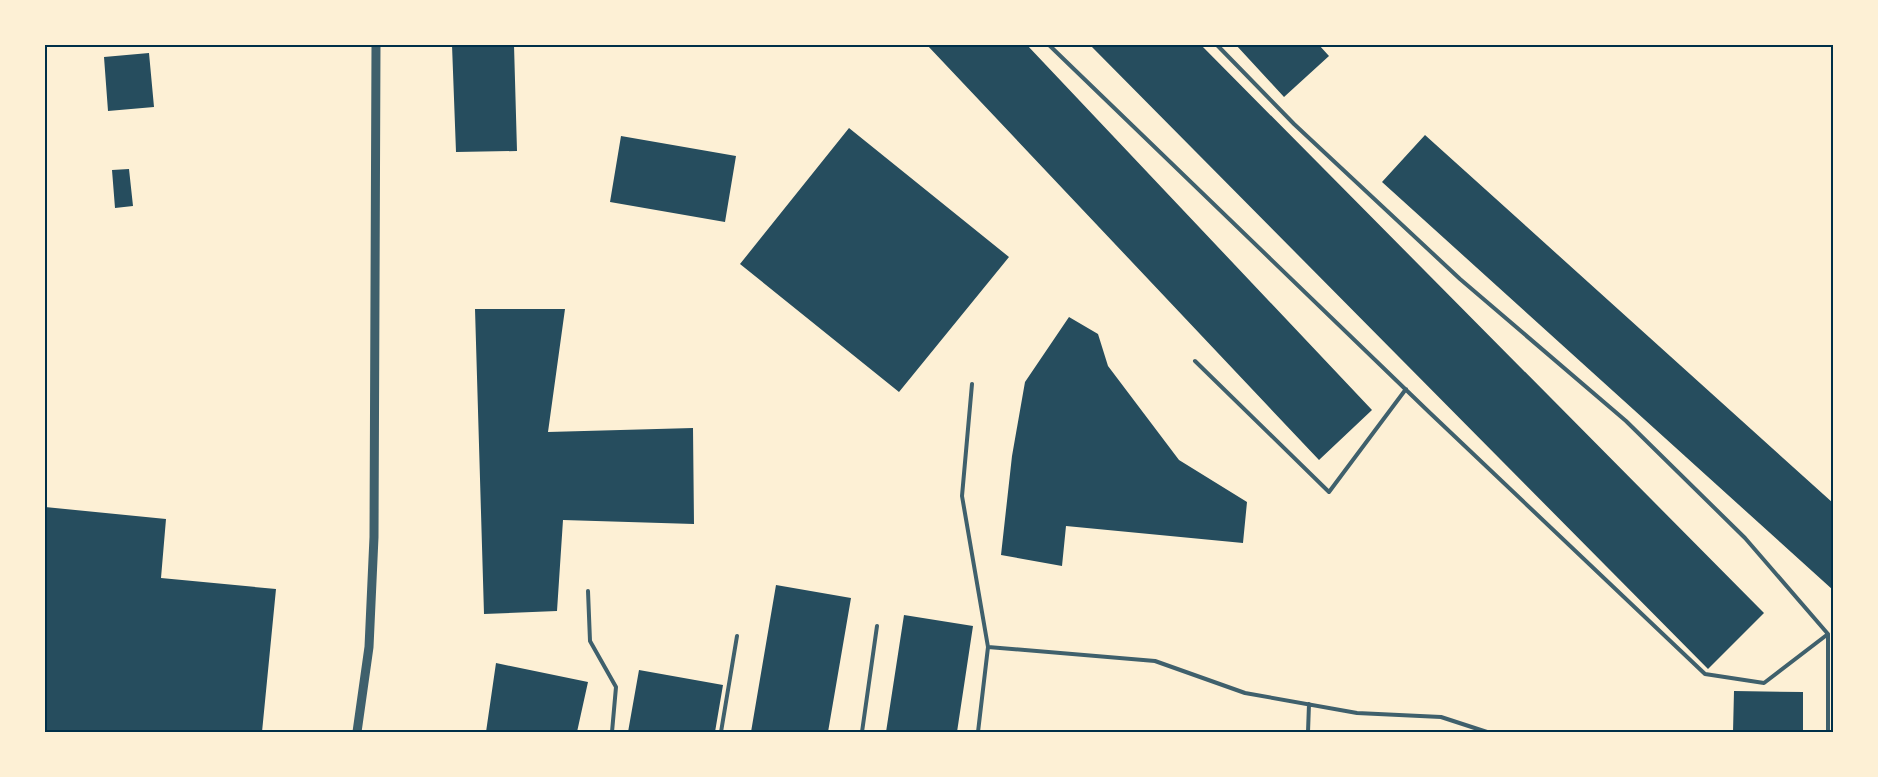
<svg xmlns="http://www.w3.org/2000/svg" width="1878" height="777" font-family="'Fira Sans',sans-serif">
	<rect width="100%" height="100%" fill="#fdf0d5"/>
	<path fill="#264d5e" d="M452,45H514L517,151L456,152Z
		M927,45H1027L1372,410L1319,460Z
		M1090,45H1201L1764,613L1708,669Z
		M1236,45H1319L1329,56L1284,97Z
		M149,53L154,107L108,111L104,57Z
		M849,128L1009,257L899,392L740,264Z
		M1425,135L1833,503V590L1382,182Z
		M621,136L736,156L725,222L610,202Z
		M129,169L133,206L115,208L112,170Z
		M475,309H565L548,432L693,428L694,524L563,520L557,611L484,614Z
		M1069,317L1098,334L1108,366L1179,460L1247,502L1243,543L1066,526L1062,566L1001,555L1012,456L1025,382Z
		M45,507L166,519L161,578L276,589L262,732H45Z
		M776,585L851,598L828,732H751Z
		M904,615L973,626L957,732H886Z
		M496,663L588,682L577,732H486Z
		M639,670L723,685L715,732H628Z
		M1734,691L1803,692V732H1733Z"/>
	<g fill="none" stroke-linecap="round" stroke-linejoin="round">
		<path stroke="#3f606c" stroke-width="4" d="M1049,45L1429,412L1705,674L1764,683L1828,634
			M1217,45L1294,124L1460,279L1626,421L1745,538L1828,634V732
			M1195,361L1329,492L1406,389
			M972,384L962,496L988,647
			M588,591L590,641L616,687L612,732
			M721,732L737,636
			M862,732L877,626
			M978,732L988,647L1155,661L1245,693L1357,713L1441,717L1487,732
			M1308,732L1309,704"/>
		<path stroke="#3f606c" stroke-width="9" d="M357,732L369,647L374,537L376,45"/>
	</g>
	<rect width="1878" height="777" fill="none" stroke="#fdf0d5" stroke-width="92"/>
	<rect x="46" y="46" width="1786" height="685" fill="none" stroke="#003049" stroke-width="2"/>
</svg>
